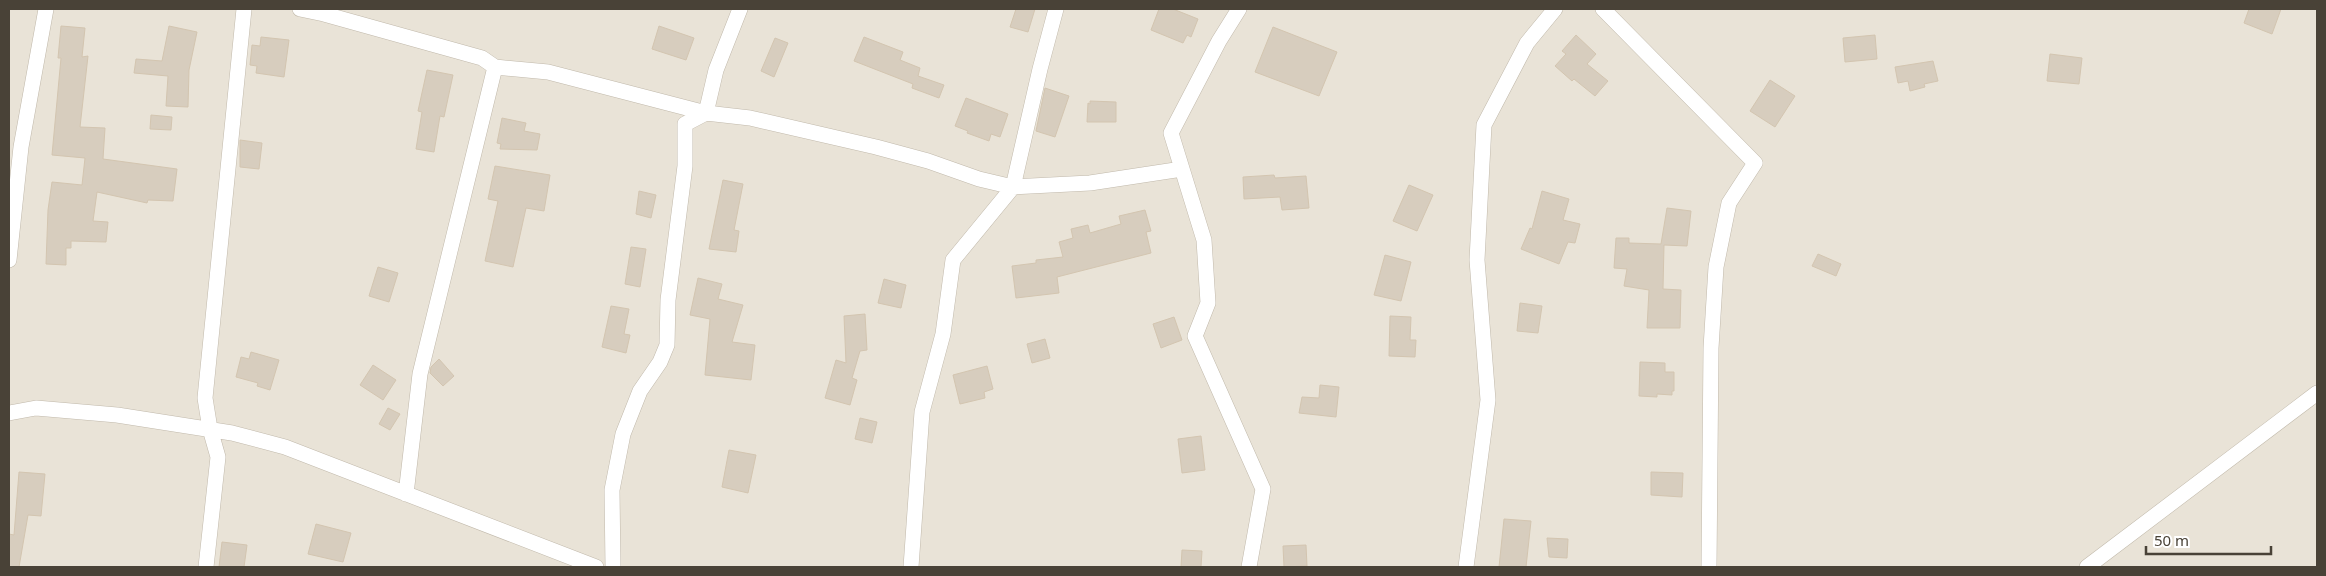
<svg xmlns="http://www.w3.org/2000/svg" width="2326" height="576" font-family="'Noto Sans',sans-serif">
	<rect width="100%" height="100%" fill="#f5f1e9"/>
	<path fill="#e9e3d7" d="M9,9H2317V567H9Z"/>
	<path fill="#d7cdbe" stroke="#d3c5b0" d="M1016,9H1035L1028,32L1010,27Z
		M1159,9H1173L1198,19L1191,37L1187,35L1183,43L1151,30Z
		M2249,9H2281L2272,34L2244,23Z
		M61,26L85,28L82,57L88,56L80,127L105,128L103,159L177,169L173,201L148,200L147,203L97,192L93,221L108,222L106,242L71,241V248H66V265L46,264L48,210L52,182L82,185L85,158L52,155L61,58H58Z
		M169,26L197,32L189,70L188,107L166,106L168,76L134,73L136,59L162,61Z
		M659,26L694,38L686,60L652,49Z
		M1273,27L1337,52L1319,96L1255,72Z
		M1576,35L1596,54L1587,64L1608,81L1595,96L1574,79L1572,81L1555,66L1566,54L1562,51Z
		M1875,35L1877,59L1845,62L1843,38Z
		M261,37L289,40L284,77L256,73L257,66L250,65L252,45L260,46Z
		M864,37L903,52L900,60L920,68L918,76L944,85L939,98L912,88L913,84L854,61Z
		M775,38L788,43L774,77L761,71Z
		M2050,54L2082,58L2079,84L2047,81Z
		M1933,61L1938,81L1924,84L1925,87L1910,91L1908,81L1898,83L1895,67Z
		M427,70L453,75L444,117L440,116L434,152L416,149L422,112L418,111Z
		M1770,80L1795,96L1775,127L1750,111Z
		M1045,88L1069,96L1055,137L1036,131Z
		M966,98L1008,114L1000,137L991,134L989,141L967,133L968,131L955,126Z
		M1090,101L1116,102V122H1087L1088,103L1090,104Z
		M151,115L172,117L171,130L150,129Z
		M502,118L526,123L524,131L540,134L537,150L500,149L501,144L497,143Z
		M240,140L262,143L259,169L240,167Z
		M495,166L550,175L544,211L526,208L513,267L485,261L498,201L488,199Z
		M1274,175L1275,178L1306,176L1309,208L1282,210L1280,197L1244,199L1243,177Z
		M723,180L743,184L734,230L739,231L736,252L709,249Z
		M1409,185L1433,195L1417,231L1393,221Z
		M639,191L656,195L651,218L636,214Z
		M1542,191L1569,199L1563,220L1580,224L1575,243L1568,242L1559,264L1521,249L1530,228L1532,229Z
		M1667,208L1691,211L1687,246L1664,245L1663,289L1681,290L1680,328H1647L1649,290L1624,286L1627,269L1614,268L1616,238H1629V243L1661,244Z
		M1145,210L1151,231L1146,232L1151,253L1057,277L1059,293L1016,298L1012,266L1036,263V260L1063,257L1059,242L1073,238L1071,229L1088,225L1090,233L1121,224L1119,216Z
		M631,247L646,249L640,287L625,284Z
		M1818,254L1841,264L1836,276L1812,266Z
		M1385,255L1411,262L1401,301L1374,295Z
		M378,267L398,273L389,302L369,296Z
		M698,278L722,284L718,299L743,305L732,342L755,345L751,380L705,375L710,319L690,315Z
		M884,279L906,285L901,308L878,303Z
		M1520,303L1542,306L1538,333L1517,331Z
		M611,306L629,309L624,334L630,335L626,353L602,347Z
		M865,314L867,350L860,351L852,378L857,380L850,405L825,398L836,360L846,363L844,316Z
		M1390,316L1411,317L1410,340H1416L1415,357L1389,356Z
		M1174,317L1182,340L1161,348L1153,324Z
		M1045,339L1050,358L1032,363L1027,344Z
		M251,352L279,360L270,390L257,386L258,383L236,377L241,357L249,359Z
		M439,359L454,376L443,386L430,373L431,367Z
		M1640,362L1665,363V372H1674V391H1672V395L1657,394V397L1639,396Z
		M373,365L396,380L383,400L360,385Z
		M987,366L993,389L984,392L985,398L960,404L953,375Z
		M1320,385L1339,387L1336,417L1299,413L1302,397L1319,398Z
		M388,408L400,414L390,430L379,424Z
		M860,418L877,422L872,443L855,439Z
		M1201,436L1205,470L1182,473L1178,439Z
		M729,450L756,455L748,493L722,487Z
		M19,472L45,474L41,516L28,515L19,567H9V534L14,535Z
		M1651,472L1683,473L1682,497L1651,495Z
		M1504,519L1531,521L1526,567H1499Z
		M316,524L351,533L343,562L308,554Z
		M1547,538L1568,539L1567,558L1549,557Z
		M222,542L247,545L244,567H219Z
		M1306,545L1307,566L1284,567L1283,546Z
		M1182,550L1202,551L1201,567H1181Z"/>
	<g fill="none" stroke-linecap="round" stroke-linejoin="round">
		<defs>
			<path id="street" d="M300,9L324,14L482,58L495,67L548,72L706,113L750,118L876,147L928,161L979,179L1013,187L1090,183L1182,169
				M1239,9L1219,41L1171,133L1204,240L1208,303L1195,336L1263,489L1249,567
				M1603,9L1755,163L1729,203L1716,267L1711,348L1709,567
				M9,260L21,147L46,9
				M9,413L36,408L117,415L232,433L285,447L596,567
				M406,494L420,374L495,67
				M206,567L218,457L210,429L205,398L244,9
				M613,567L612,490L623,434L640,391L660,362L667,345L668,300L685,166V124L706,113L716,70L740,9
				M911,567L922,412L943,334L953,260L1013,187L1040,69L1056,9
				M1466,567L1488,400L1477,260L1484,125L1527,43L1555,9
				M2087,567L2317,393"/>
		</defs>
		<use href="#street" stroke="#c1b9ab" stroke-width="16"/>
		<use href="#street" stroke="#fff" stroke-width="15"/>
	</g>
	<rect width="2326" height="576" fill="none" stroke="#494237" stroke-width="20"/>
	<path d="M2146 546v8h125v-8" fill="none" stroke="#494237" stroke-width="2.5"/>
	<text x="2154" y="546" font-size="15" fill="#494237" stroke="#ffffff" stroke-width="4" paint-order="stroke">50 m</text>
</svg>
